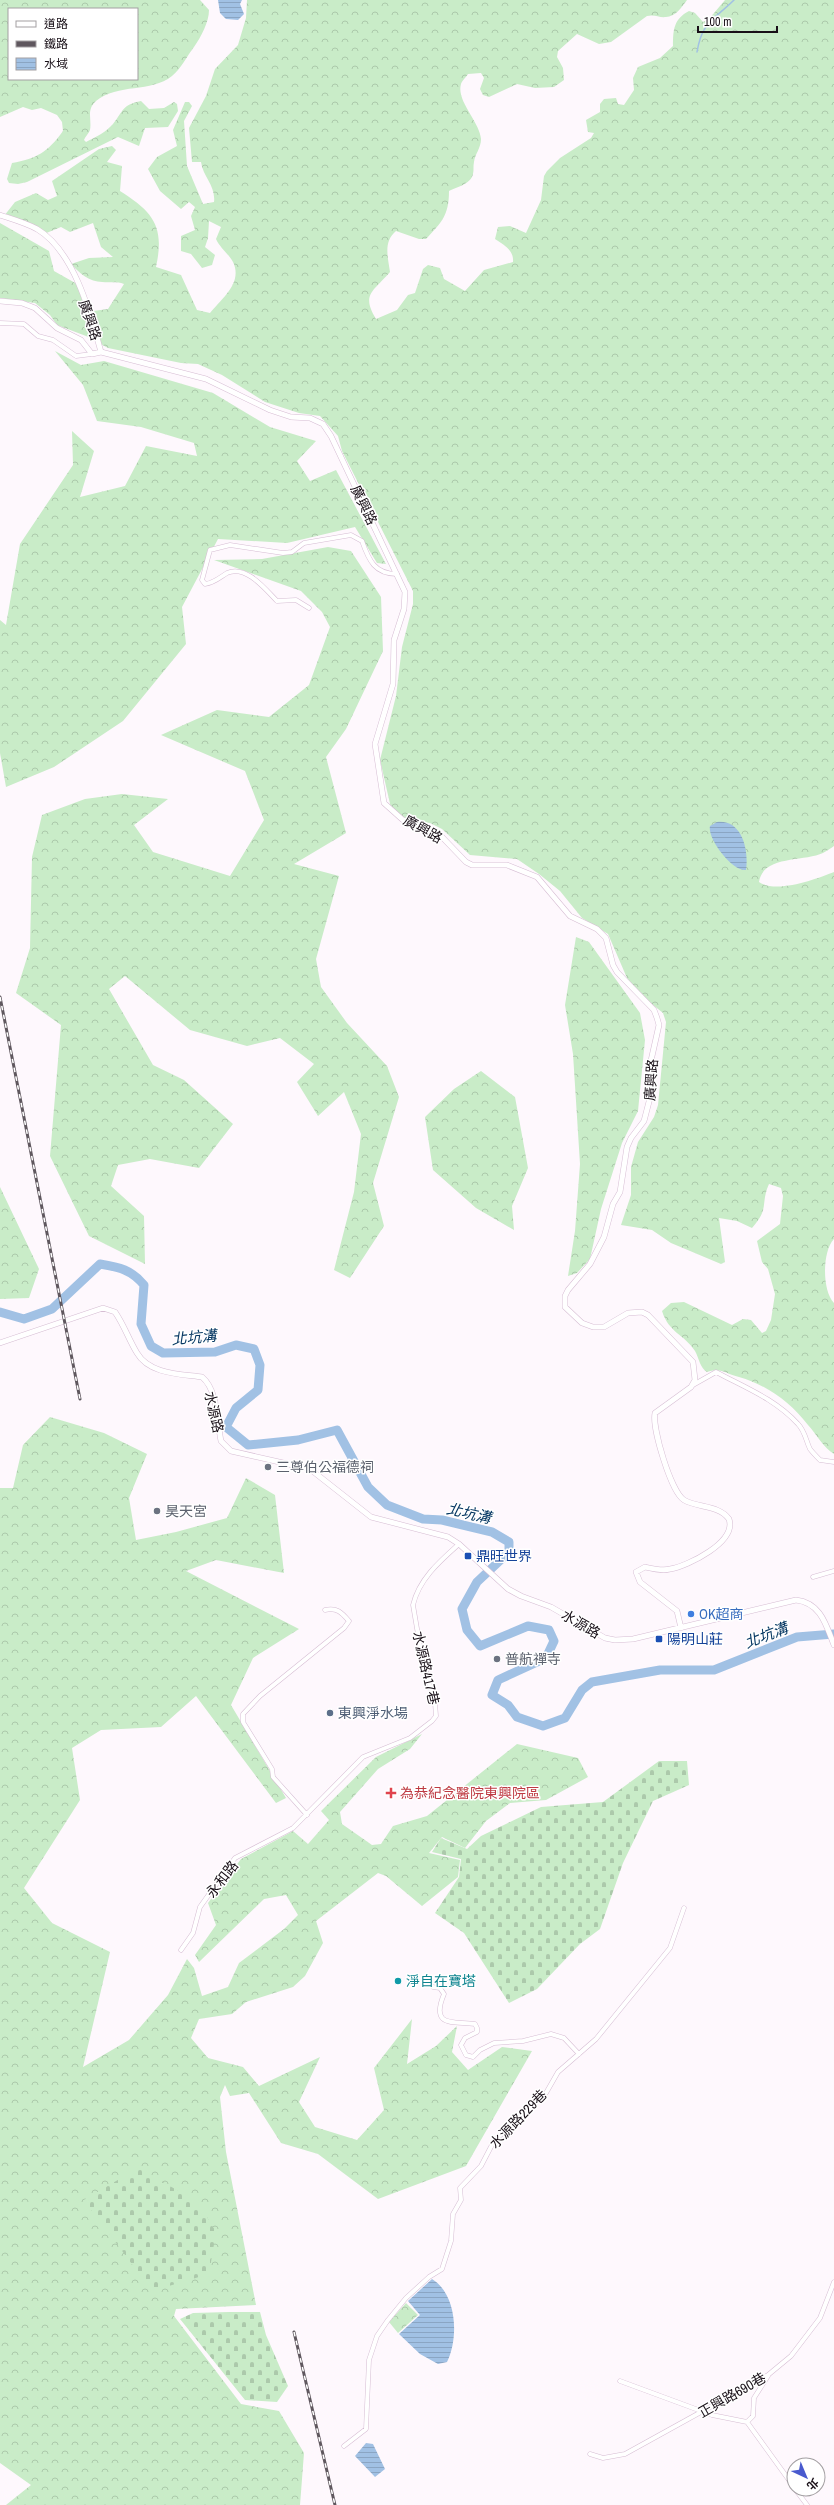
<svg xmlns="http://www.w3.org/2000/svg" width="834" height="2505" font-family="'Archivo Narrow','Noto Sans TC',sans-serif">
	<defs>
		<pattern id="forest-crowns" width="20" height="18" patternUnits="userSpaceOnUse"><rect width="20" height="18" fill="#c9ecc8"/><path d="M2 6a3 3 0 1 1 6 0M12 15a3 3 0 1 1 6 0" fill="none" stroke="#acc9ab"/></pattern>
		<pattern id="cemetery-stones" width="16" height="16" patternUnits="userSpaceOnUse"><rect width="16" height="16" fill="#c9ecc8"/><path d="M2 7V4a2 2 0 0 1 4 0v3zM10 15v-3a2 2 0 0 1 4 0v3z" fill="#acc9ab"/></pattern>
		<pattern id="water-rules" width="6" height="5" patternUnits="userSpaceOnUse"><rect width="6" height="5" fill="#a1c1e4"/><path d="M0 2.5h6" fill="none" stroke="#8aa5c3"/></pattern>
	</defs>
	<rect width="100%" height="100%" fill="#fef8fd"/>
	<path fill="url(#forest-crowns)" fill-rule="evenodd" d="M0,0H200L209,10C209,22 201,37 194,47C187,56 181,69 172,76C151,93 118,83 96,101C86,110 92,119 90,130C89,133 85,137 84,140L86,142C96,137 106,132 113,124C124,110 122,105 141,101L149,109L164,108L174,102L177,104L178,111L168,127L145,128L139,146L118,137L27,182L18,184L9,183L7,179L12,163C36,159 48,152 63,131L62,122L57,115L41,108L32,110L23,107L0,117ZM9,9H137V79H9Z
		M247,0H687C682,7 675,17 666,17C659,18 655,14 647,16L611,42L599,44L577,34L558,51L557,57L563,68L564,80L554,87L535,88L517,84L489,97L483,95L480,89L484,78L481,73L468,74C466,77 462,81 461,84C456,101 480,122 481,139C481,148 475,154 474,162C473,166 474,170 473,174C471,184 457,187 449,191C449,215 442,222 426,239H419L396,231C383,242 388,257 390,272C373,292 361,294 376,319L397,310L408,295L415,293L423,269L428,265L440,268L444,279L465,291L484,270L513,262C514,250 504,245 495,239L498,227L510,226L526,233L541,200L544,176L547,171L560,158L591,138L594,133L588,132L586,120L600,112V104L604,99L616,98L618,104L624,105L634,90L633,78L638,67L660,58L673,46C673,29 674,19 689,11L695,13L703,22L709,19L725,0H834V846C831,848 827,851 823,853C804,862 763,855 759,882C777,894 816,879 834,872V1239C822,1251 822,1291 834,1303V1454C823,1447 817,1435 808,1425C790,1402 767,1385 739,1377C726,1374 721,1367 707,1372C700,1368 699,1358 695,1351C684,1334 669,1333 662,1311L671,1303L684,1302L732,1325L743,1319L751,1320L762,1333L766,1331L771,1320L775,1294L768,1269L762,1262L757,1241L780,1224L783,1196L781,1188L769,1184C760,1204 770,1208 752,1228L737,1221L719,1218L725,1262L721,1264L671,1243L652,1230L621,1225L631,1195V1167L638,1142L654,1117L658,1105L666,1022L663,1013L642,996L627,978L608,934L582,918L560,891L539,874L517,859L470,855L442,829L430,823L399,819L391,808L380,760L396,696L402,647L413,604V591L342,451L338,436L320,416L299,413L265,402L222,375L198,364L181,363L108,348L86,336L57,325L50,315L35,303L0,298V223L49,251L54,271L77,284L86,312L108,309L124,284C116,281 111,283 102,282C90,282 79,273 71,264L89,258L113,257L101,247L93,223L70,232L61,227L44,234L4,216L15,202L36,193L48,200L57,196L52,181L99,149L112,146L116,150L107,162L122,166L120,191C153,212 165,226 156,267L181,275L197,310L210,313C222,298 243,283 233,262C228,253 220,248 216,239L221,227L209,221L208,238L205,247L215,255L212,265L202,268L191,254L181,251V236L195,230L191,216L195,207L189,202L181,209L160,191L148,169L157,157L177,146L173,130L185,102H189L192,106L184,121L187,166L203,204L214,202C216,186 203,177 201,162H192L189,128L206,96L215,69L238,45L246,18Z
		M55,351L81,365L104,361L213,393L270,427L316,441L297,461L310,481L336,470L386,564L377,563L355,527L287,543L218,539L182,607L186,644L123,721L54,767L6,787L0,753V620L6,625L20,544L73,465L72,431L94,451L80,497L125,486L146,446L197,456L194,443L141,427L97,421L83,385Z
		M328,547L351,551L381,597L383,651L346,729L326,757L346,833L294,864L339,876L316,959L321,987L347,1023L387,1066L399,1097L373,1183L384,1226L350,1278L334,1270L354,1192L361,1134L344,1092L318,1116L297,1082L314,1064L280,1038L247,1046L190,1030L125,976L109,989L153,1065L184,1080L233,1124L199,1168L150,1159L118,1165L111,1186L144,1216L145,1264L89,1236L50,1156L61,1025L16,993L30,948L32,857L42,815L85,799L122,794L168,799L134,825L153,852L230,876L264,820L245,771L161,735L217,710L269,717L309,685L330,627L322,612L301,591L214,560L262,559Z
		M576,937L589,942L640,1013L645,1040L638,1111L622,1143L601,1209L590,1259L577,1273L568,1276L575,1231L580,1164L573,1054L565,1005Z
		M481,1071L515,1097L528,1168L512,1206L514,1230L476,1208L433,1170L425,1117L454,1089Z
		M0,1187L39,1269L29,1298L0,1299Z
		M50,1417L104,1433L147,1454L129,1498L136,1540L176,1532L227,1518L246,1478L275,1495L284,1573L216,1560L186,1571L299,1629L253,1658L231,1705L286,1798L276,1803L196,1696L161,1727L101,1730L72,1748L80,1800L24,1888L52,1923L110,1952L83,2067L129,2040L168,1995L187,1959L194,1968L202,1996L228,1987L239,1963L284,1929L298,1915L286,1895L264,1899L199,1962L195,1955L216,1925L208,1903L241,1859L293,1831L308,1844L329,1820L321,1811L376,1757L422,1734L410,1749L378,1769L340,1812L342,1824L372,1845L381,1844L393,1826L427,1816L517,1744L578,1758L588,1777L546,1800L510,1803L486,1821L465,1848L442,1837L429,1853L460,1860L458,1877L422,1906L386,1876L378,1873L316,1921L323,1943L305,1976L293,1987L246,2002L232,2014L199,2019L191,2038L208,2058L243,2067L259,2086L320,2057L299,2102L315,2127L357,2140L384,2110L374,2068L412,2019L407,2064L436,2046L457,2026L452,2052L468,2070L502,2047L532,2051L466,2166L378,2199L318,2154L281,2143L249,2093L230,2096L225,2085L220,2097L226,2152L256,2305L176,2309L174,2316L241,2404L279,2411L304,2453L300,2505H6L31,2485L0,2463V1488H13L23,1445Z
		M406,2303L418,2315L398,2333L389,2322Z"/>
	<path fill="url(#cemetery-stones)" d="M659,1761H687L689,1785L653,1801L623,1863L600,1929L580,1944L537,1989L509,2003L464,1933L435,1913L459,1877L461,1859L432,1852L441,1838L467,1849L481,1836L541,1807L603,1802Z
		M138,2168L198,2202L216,2232L209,2274L152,2291L84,2200Z
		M229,2312H260L266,2335L288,2386L277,2402L245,2400L180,2319L193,2313Z"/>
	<path fill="url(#water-rules)" d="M218,0H242L240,4L244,14L238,20L226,19L220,13Z
		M717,822C742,819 749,850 746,870C733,872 707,839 710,826Z
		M432,2279C457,2294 459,2338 447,2362L438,2364L420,2354L399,2334L420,2315L408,2301Z
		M366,2443L373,2444L385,2469L375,2477L355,2456Z"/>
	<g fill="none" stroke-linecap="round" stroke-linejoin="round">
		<path stroke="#a1c1e4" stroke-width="1.5" d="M697,52C702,21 714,20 734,0"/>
		<path stroke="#a1c1e4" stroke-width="9" d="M0,1312L24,1319L52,1309L100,1264C119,1267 132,1270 144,1285L141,1324L151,1346L163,1353L215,1352L236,1345L254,1349L260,1365L258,1390L236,1408L226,1427L248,1445L298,1440L337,1430L368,1487L387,1505L423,1519L442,1520L492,1532L509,1542V1552L477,1582L462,1609L467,1630L480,1646L528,1626L549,1630L554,1641L546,1658L498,1680L492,1695L508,1705L517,1717L543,1726L565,1718L582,1690L592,1682L660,1670H714L797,1637L834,1634"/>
		<defs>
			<path id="minor" d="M0,323L24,324L38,336L53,340L76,356L92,354
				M309,608L296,600L277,601C266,590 246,564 227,573C219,578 214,583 205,584L202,580L210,550L230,545L283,553L292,552L304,543L351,535L362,541C369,561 375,574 397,574
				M693,1385L716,1372C746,1388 775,1399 798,1424C805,1431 806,1441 810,1449C813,1453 817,1457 820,1460L834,1462
				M813,1577L834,1571
				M307,1815L273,1777L272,1769L243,1722V1714L260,1696L344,1628L349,1621C342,1613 337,1607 325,1610
				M181,1950L193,1933L200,1907L235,1858L293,1828L363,1757L410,1738L432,1721L436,1716L435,1703L422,1658L413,1605C419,1579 440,1561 459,1544
				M433,1987L440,1988L444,1994C430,2028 453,2021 475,2024L477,2028V2032L465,2038L461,2045L466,2055L473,2057L480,2050L494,2043L523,2041L551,2034L564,2038L579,2054
				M620,2381L712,2415L747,2422L753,2416L754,2398L768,2376
				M747,2422L794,2487
				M344,2446L366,2429L369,2360L377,2336L388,2320L406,2298L429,2277L442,2269L451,2241L453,2214L461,2200L460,2188L481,2166L494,2141L546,2093L558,2072L596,2039L670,1948L684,1908
				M590,2454L603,2458L625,2454L768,2375L791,2356L820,2318L834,2282
				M795,2489L807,2505"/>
			<path id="tertiary" d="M0,215C12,219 26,223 37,229C74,251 90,312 101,352
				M0,301L22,303L35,308L57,328L81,340L92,354L101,352L206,379L270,410L291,417L310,418L323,424L331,436L405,592L404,609L394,640L393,684L375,744L384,803L403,820L422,826L442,837L466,862L472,865H507L537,877L570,916L597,929L606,938L613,965L617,972L654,1010L657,1018L659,1025L650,1065L651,1094L644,1121L631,1138L627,1147L620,1192L613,1204L604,1237L590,1264L568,1290L565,1296V1307L582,1323L593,1327H604L628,1313L642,1312L648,1315L693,1362L695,1380L691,1387L655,1413C652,1428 671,1492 684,1500C698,1508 719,1505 729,1519C737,1542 688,1566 670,1569C662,1571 654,1569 645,1567L636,1572L640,1582L677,1611L681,1628
				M0,1343L103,1308L115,1312C124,1325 129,1340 137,1353C149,1374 180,1374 202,1377C218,1390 217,1422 221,1441L231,1451L310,1469L371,1517L448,1537L459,1544L508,1589L521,1596L551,1607L605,1638L615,1640L633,1639L796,1600C821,1603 826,1625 834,1645"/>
		</defs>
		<use href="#minor" stroke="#d6bdd3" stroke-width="5"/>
		<use href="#tertiary" stroke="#d6bdd3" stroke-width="6"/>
		<use href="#minor" stroke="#fff" stroke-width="4"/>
		<use href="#tertiary" stroke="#fff" stroke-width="5"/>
		<defs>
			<path id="rail" d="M0,997L80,1399
				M294,2332L335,2505"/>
		</defs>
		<use href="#rail" stroke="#5f575e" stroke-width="3"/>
		<use href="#rail" stroke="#fff" stroke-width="1.5" stroke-dasharray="4.5" stroke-linecap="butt"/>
	</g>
	<g fill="#6b7280" stroke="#fff" stroke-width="1.5">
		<circle cx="268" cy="1467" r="4"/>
		<circle cx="157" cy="1511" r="4"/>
		<circle cx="497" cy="1659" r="4"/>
	</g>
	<g fill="#1a4fb4" stroke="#fff" stroke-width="1.5">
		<rect x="464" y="1552" width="8" height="8" rx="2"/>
		<rect x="655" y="1635" width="8" height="8" rx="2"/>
	</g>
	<circle fill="#3f7fe0" stroke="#fff" stroke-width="1.5" cx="691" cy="1614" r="4"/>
	<circle fill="#5c6f8a" stroke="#fff" stroke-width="1.5" cx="330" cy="1713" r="4"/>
	<path fill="#e0444e" stroke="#fff" stroke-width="1.5" d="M389 1787h4v4h4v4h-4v4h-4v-4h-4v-4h4z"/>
	<circle fill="#0f9aa8" stroke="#fff" stroke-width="1.5" cx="398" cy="1981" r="4"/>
	<g text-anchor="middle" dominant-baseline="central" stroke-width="3" stroke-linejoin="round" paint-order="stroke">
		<g font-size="14" fill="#180f17" stroke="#fff">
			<text transform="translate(90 320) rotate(71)">廣興路</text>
			<text transform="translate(364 505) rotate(64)">廣興路</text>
			<text transform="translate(423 829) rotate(29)">廣興路</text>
			<text transform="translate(651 1080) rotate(-86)">廣興路</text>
			<text transform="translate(214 1412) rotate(77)">水源路</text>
			<text transform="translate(581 1624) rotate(30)">水源路</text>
			<text transform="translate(426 1668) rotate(77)">水源路417巷</text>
			<text transform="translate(222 1879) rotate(-52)">永和路</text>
			<text transform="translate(518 2119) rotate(-46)">水源路229巷</text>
			<text transform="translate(732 2395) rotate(-30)">正興路690巷</text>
		</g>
		<g font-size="14" fill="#5b616d" stroke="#fff" text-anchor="start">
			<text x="276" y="1467">三尊伯公福德祠</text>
			<text x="165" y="1511">昊天宮</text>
			<text x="505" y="1659">普航禪寺</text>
		</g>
		<g font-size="14" fill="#164399" stroke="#fff" text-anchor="start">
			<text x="476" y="1556">鼎旺世界</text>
			<text x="667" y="1639">陽明山莊</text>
		</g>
		<g font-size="14" fill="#366cbe" stroke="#fff" text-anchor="start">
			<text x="699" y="1614">OK超商</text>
		</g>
		<g font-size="14" fill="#4e5e75" stroke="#fff" text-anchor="start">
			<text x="338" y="1713">東興淨水場</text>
		</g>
		<g font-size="14" fill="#be3a42" stroke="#fff" text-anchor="start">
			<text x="400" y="1793">為恭紀念醫院東興院區</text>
		</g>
		<g font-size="14" fill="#0d838f" stroke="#fff" text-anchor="start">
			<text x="406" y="1981">淨自在寶塔</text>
		</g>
		<g font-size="15" font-style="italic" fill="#073863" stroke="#fff">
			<text transform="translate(194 1337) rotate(-5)">北坑溝</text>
			<text transform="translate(469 1513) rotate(13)">北坑溝</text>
			<text transform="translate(766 1635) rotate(-21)">北坑溝</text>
		</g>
	</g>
	<rect x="8" y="8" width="130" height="72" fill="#ffffff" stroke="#a39fa2"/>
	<rect x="16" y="21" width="20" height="6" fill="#ffffff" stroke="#a39fa2"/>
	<text x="44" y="28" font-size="12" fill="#180f17">道路</text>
	<rect x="16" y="41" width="20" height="6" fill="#5f575e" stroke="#a39fa2"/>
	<text x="44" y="48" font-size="12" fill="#180f17">鐵路</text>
	<rect x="16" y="58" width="20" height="12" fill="url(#water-rules)" stroke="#a39fa2"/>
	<text x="44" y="68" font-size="12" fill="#180f17">水域</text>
	<g transform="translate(806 2477) rotate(136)"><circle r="19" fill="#ffffff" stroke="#a39fa2"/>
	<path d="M0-3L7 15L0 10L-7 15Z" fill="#495ace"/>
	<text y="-6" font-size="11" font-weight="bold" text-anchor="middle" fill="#180f17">北</text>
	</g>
	<path d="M698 26v6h79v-6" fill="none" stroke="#180f17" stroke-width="2"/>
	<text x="704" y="26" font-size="12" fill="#180f17" stroke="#ffffff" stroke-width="3" paint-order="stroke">100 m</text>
</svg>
